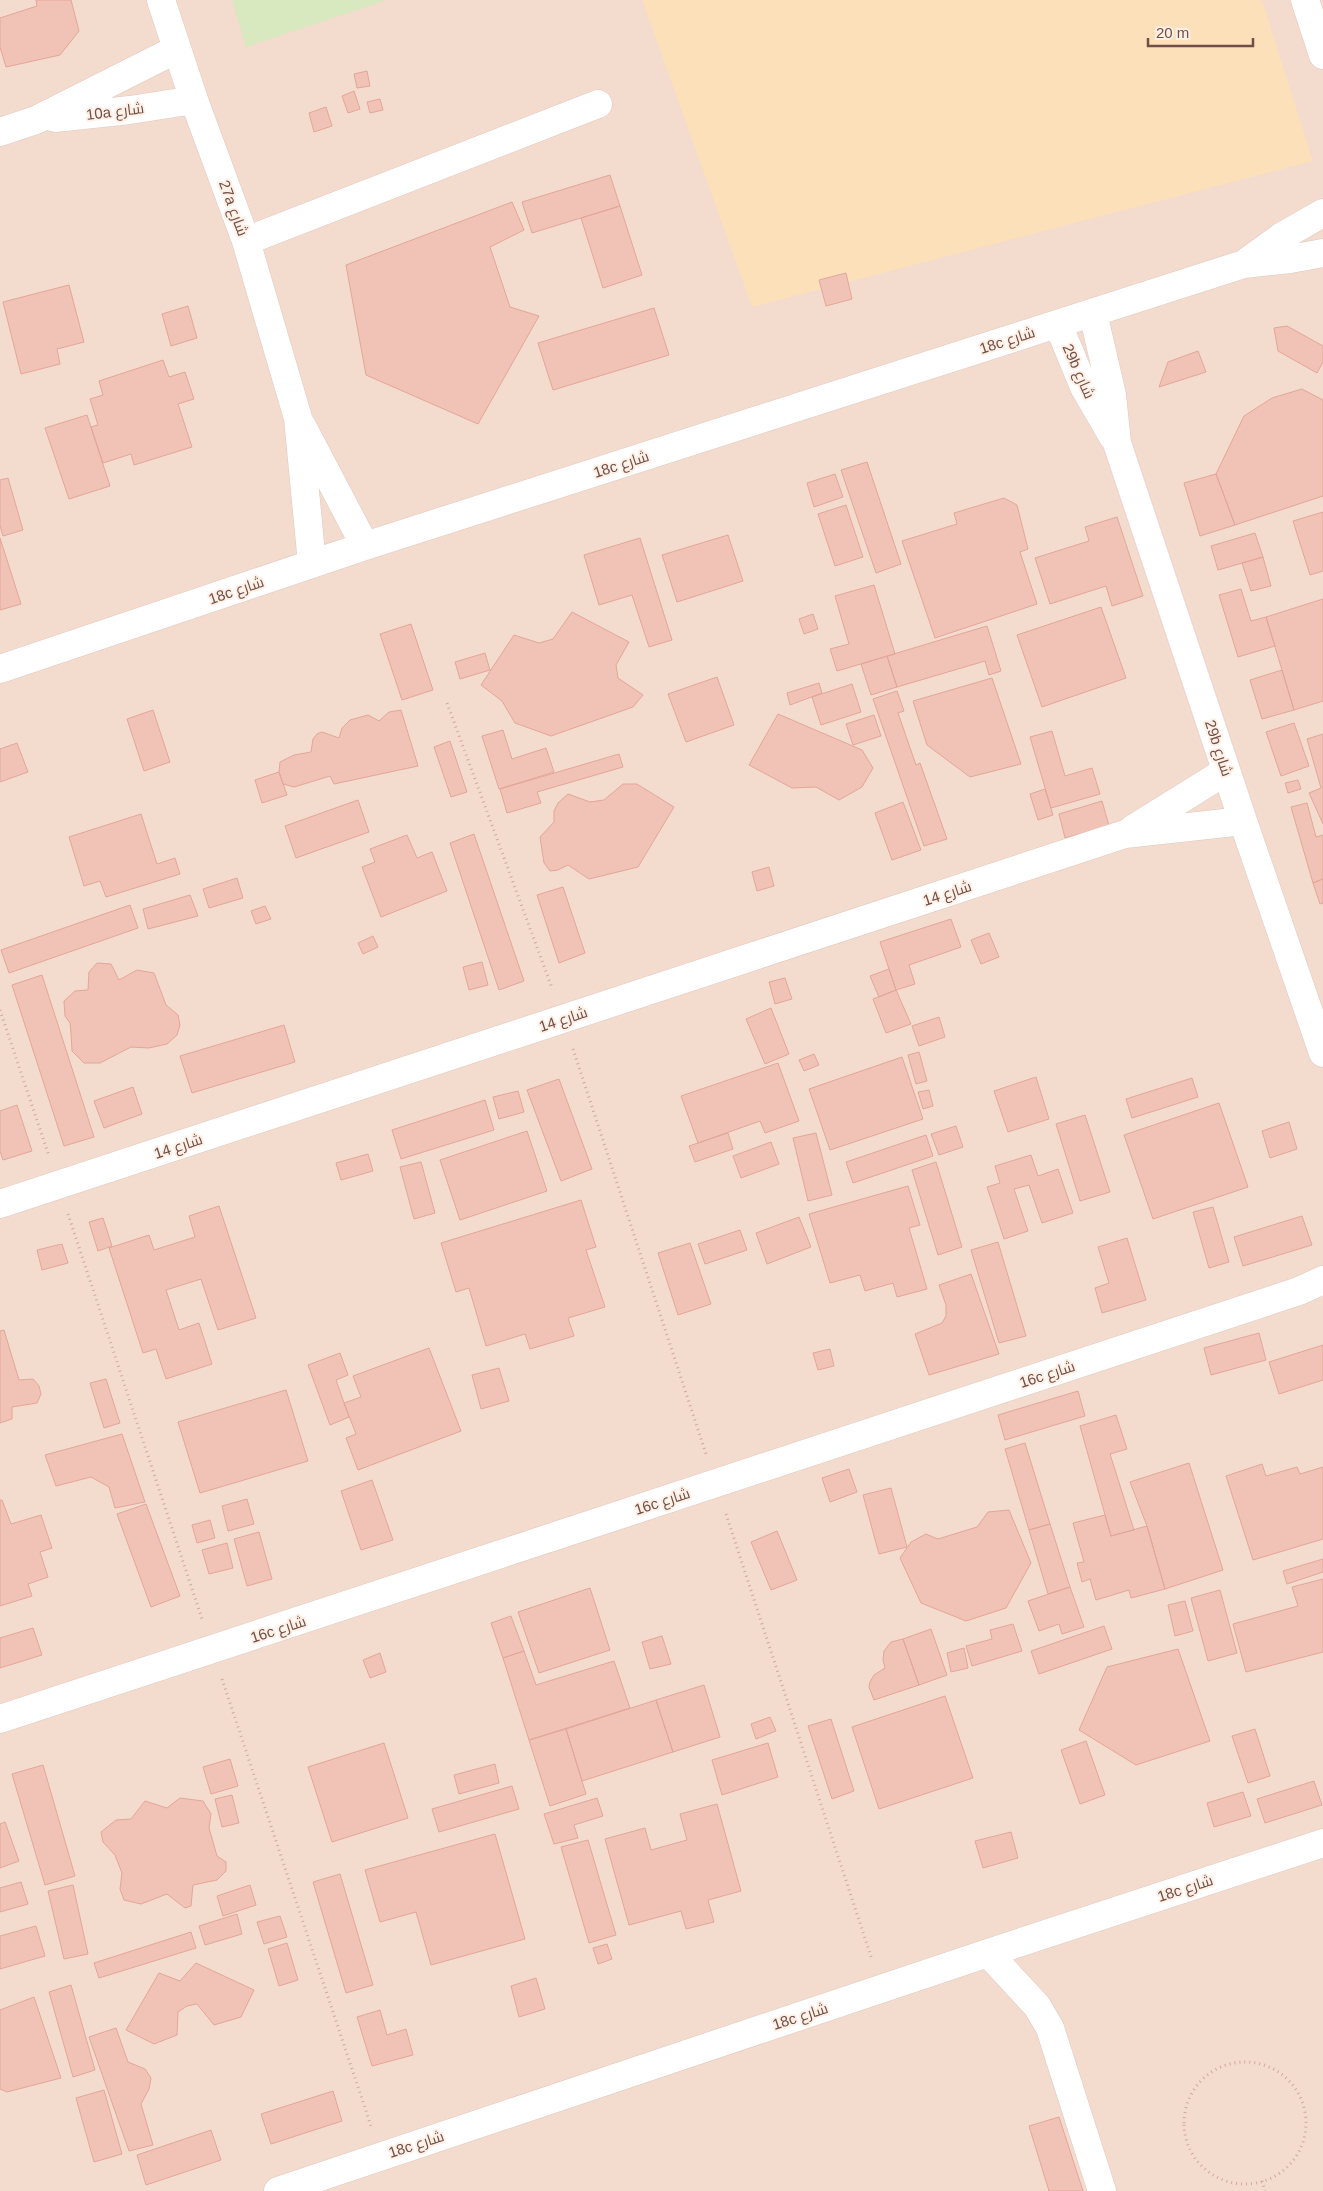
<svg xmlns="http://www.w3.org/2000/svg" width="1323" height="2191" font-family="Helvetica,Cairo,sans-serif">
	<rect width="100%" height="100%" fill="#fcebdf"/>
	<path fill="#f3dbce" d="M0,0H1323V2191H0Z"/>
	<path fill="#d8e8bf" d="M232,0H387L246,47Z"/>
	<path fill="#fbe0ba" d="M642,0H1262L1313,161L752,307Z"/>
	<path fill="#f1c3b7" stroke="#e3a698" d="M36,0H71L79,31L60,55L6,67L0,47V18L37,6Z
		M367,71L370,86L357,88L354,74Z
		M354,91L360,109L348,113L342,96Z
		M380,99L383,110L370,113L367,102Z
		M326,107L332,126L314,132L309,113Z
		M610,175L620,206L532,233L522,202Z
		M512,202L524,230L490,247L510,307L539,316L478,424L366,375L346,265Z
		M620,206L642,275L603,288L581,218Z
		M846,273L852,299L826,306L819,280Z
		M69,285L84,342L57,349L60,364L21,374L3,302Z
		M188,306L197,338L171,346L162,314Z
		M654,308L669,355L553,390L538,343Z
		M1287,326L1323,346V362L1317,373L1278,351L1274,328Z
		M1198,351L1206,372L1159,387L1168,362Z
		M163,360L169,377L185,372L194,399L178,404L192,447L134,465L131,454L103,463L91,427L98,425L90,399L103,395L99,381Z
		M1302,389L1323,400V496L1235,525L1216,474L1244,416L1272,398Z
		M87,415L110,486L69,499L45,428Z
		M867,462L901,564L876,573L841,470Z
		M835,474L843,497L814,507L807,483Z
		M1216,474L1235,525L1200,536L1184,483Z
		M8,478L23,530L3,536L0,526V480Z
		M1004,498L1017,505L1028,549L1020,552L1037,604L935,638L902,541L957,524L954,513Z
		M846,505L863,557L835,566L818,514Z
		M1323,512V571L1310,575L1293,521Z
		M1117,517L1143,596L1112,606L1106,586L1050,604L1035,558L1089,541L1085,527Z
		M1255,533L1263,557L1218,570L1211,546Z
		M728,535L743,581L677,602L662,555Z
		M0,538L21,604L0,610Z
		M640,538L672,640L649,647L632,595L599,605L584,555Z
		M1263,557L1271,586L1251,591L1242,563Z
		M874,585L895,654L837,671L830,649L849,644L835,596Z
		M1241,589L1251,621L1266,617L1275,646L1238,657L1219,595Z
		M1323,599V701L1294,710L1266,617Z
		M1101,607L1126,678L1042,707L1017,635Z
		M572,612L629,642L616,665L618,678L643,695L633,707L551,736L515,723L502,701L481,685L514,635L539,643L553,639Z
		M813,614L818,629L804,634L799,619Z
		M411,624L433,690L402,700L380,634Z
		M987,626L1001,671L989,675L985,661L897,687L887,656Z
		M485,653L490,670L460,679L455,662Z
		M887,656L897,687L871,695L861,664Z
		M1282,670L1294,710L1262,719L1250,680Z
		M717,677L734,725L686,742L668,694Z
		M992,678L1021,764L970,777L927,745L913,701Z
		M819,683L822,693L790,705L787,693Z
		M852,684L861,712L821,725L812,697Z
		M897,691L904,711L898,713L916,765L920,763L947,839L924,846L873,699Z
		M153,710L170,762L144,771L127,719Z
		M401,710L418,766L334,784L330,776L294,787L283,784L279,772L280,762L294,755L311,752L313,739L317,734L322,732L339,738L342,728L350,720L368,715L379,721L389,712Z
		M778,714L862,750L873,768L862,787L839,800L816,787L792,788L749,765Z
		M874,715L881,736L853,745L846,724Z
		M1294,723L1309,766L1281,776L1266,732Z
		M503,730L512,759L546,748L554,772L499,789L482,736Z
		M1052,731L1065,776L1092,768L1100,794L1051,808L1030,737Z
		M1323,734V824L1309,793L1321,788L1307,739Z
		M450,741L467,792L451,797L434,747Z
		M17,743L28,772L0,782V749Z
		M619,754L623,767L537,792L541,803L507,813L500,789Z
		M279,772L287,795L262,803L255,780Z
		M1298,780L1301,789L1288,793L1285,783Z
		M623,784H637L674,807L638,867L589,879L568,865L558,870L550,871L544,863L540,837L554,822V811L558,803L568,794L590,802L604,800Z
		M1045,789L1053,815L1038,820L1030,794Z
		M358,800L369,832L296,858L285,826Z
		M1102,801L1109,826L1065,838L1059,814Z
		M903,802L921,850L892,860L875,813Z
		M1307,803L1316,837L1323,835V879L1313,883L1291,807Z
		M141,814L157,864L175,858L180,874L106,897L100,881L84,886L69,837Z
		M474,834L524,981L499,990L450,843Z
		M407,835L417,858L432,852L447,891L381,917L362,867L375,862L370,849Z
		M769,867L774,886L757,891L752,872Z
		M237,878L243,898L209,908L203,889Z
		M1323,879V903L1320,904L1313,883Z
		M563,887L585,953L559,963L537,895Z
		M190,895L198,916L148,929L143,909Z
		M130,905L138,928L9,973L1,950Z
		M265,906L271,919L256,924L251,911Z
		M951,919L961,947L909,965L915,984L896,990L880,942Z
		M989,933L999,957L981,964L971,940Z
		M373,936L378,947L363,954L358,943Z
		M482,962L488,985L469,990L463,967Z
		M97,963L111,964L119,980L137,970L154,973L166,1005L178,1015L180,1025L177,1035L167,1044L149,1048L131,1047L100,1063H84L72,1051L71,1033L70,1023L65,1016L64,1001L75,991L88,990L89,972Z
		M889,969L896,990L879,997L870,976Z
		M42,975L94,1137L64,1146L12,985Z
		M785,978L792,999L775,1004L769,982Z
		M896,990L911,1024L886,1033L873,999Z
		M771,1008L789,1054L765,1064L746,1019Z
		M939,1017L945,1037L919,1046L912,1026Z
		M284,1025L295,1062L192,1093L180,1056Z
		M919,1052L927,1081L916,1084L908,1055Z
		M814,1054L819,1065L804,1071L799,1060Z
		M902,1057L923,1119L830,1150L809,1089Z
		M778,1063L799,1121L765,1133L760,1121L698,1143L681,1096Z
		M1036,1077L1049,1119L1008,1132L994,1091Z
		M1192,1078L1198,1097L1132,1118L1126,1099Z
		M559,1079L592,1169L561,1181L527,1090Z
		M133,1087L142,1114L104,1128L94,1101Z
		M929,1090L933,1106L923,1109L918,1092Z
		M518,1091L524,1112L499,1119L493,1097Z
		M485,1100L494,1130L401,1159L392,1130Z
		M1219,1103L1248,1187L1153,1219L1124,1135Z
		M17,1105L32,1151L3,1160L0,1151V1111Z
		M1085,1115L1110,1192L1080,1201L1056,1124Z
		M1289,1122L1297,1149L1270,1158L1262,1131Z
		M956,1126L963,1147L939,1155L931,1134Z
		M527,1131L547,1191L460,1220L440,1160Z
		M728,1133L733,1149L695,1162L689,1146Z
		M816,1133L832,1195L808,1201L793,1138Z
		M926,1135L933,1156L853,1183L846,1162Z
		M771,1142L779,1164L741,1178L733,1156Z
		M368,1154L373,1171L341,1180L336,1163Z
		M1031,1155L1038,1176L1058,1169L1073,1213L1042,1223L1029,1185L1014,1189L1028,1231L1004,1239L987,1187L1000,1183L995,1166Z
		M421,1162L435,1213L414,1219L400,1167Z
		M936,1162L962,1247L938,1255L912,1170Z
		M908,1186L920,1225L909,1228L927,1289L897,1297L893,1283L865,1291L860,1275L830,1283L809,1214Z
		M581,1200L596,1247L586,1250L605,1307L568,1318L574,1336L530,1349L525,1334L486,1346L469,1288L456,1292L441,1243Z
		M219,1206L256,1318L218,1330L201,1279L166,1290L179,1330L199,1323L212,1364L166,1379L156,1349L143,1353L109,1248L149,1235L154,1250L195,1237L189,1216Z
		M1213,1207L1229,1262L1209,1268L1193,1212Z
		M1302,1216L1312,1245L1243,1266L1234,1237Z
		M799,1217L811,1247L767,1264L756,1233Z
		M103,1218L112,1246L98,1251L89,1222Z
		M740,1230L747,1250L705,1264L698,1244Z
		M1127,1238L1146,1300L1102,1313L1095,1288L1109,1283L1098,1247Z
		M998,1242L1026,1336L999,1343L971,1250Z
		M690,1243L711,1304L678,1315L658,1253Z
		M62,1244L68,1263L42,1270L37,1250Z
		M971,1274L999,1354L929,1375L915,1334L942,1323L946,1316V1305L939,1285Z
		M4,1330L19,1380L33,1379L39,1386L41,1394L37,1403L12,1407V1419L0,1423V1331Z
		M1259,1333L1266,1360L1211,1375L1204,1348Z
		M1323,1345V1380L1279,1394L1269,1362Z
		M429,1348L461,1431L358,1470L346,1438L356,1434L344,1403L361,1397L353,1376Z
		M830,1349L834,1366L818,1370L813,1353Z
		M340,1353L348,1375L336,1380L349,1417L330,1425L308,1365Z
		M499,1368L509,1401L481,1409L472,1375Z
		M106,1379L120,1423L104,1428L90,1383Z
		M286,1390L308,1461L200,1493L178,1422Z
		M1078,1391L1085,1416L1005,1440L998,1415Z
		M1116,1415L1127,1449L1110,1454L1134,1530L1111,1536L1080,1426Z
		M122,1434L145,1502L115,1508L109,1487L91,1477L56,1486L45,1455Z
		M1025,1443L1050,1524L1029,1530L1005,1449Z
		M1189,1463L1223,1570L1165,1589L1147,1526L1130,1482Z
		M1262,1464L1266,1476L1297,1467L1300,1474L1323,1467V1539L1253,1560L1226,1476Z
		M849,1469L857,1492L830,1502L822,1478Z
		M372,1480L393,1540L361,1550L341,1491Z
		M891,1488L907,1547L879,1554L863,1495Z
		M247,1499L254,1524L228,1531L222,1506Z
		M0,1500H2L11,1524L41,1515L52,1548L40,1552L48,1577L28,1584L32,1596L0,1606Z
		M146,1504L180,1596L151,1607L117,1514Z
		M1009,1510L1031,1563L1006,1608L966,1621L921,1603L900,1558L911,1542L926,1534L938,1539L977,1527L988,1512Z
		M1105,1515L1111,1536L1147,1526L1165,1589L1131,1598L1129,1590L1096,1600L1090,1579L1082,1582L1077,1563L1084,1562L1073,1523Z
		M210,1520L215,1538L197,1543L192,1525Z
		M1050,1524L1070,1587L1048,1594L1029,1530Z
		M777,1531L797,1580L771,1590L751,1542Z
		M259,1532L272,1579L247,1586L234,1539Z
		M227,1543L233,1568L209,1574L202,1550Z
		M1323,1559V1572L1287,1584L1283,1571Z
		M1323,1579V1652L1246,1672L1233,1624L1298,1606L1292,1587Z
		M1070,1587L1084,1627L1062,1634L1059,1624L1039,1631L1028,1601Z
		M590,1588L610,1650L539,1673L518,1612Z
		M1220,1590L1237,1653L1208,1661L1191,1598Z
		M1185,1601L1193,1631L1175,1636L1168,1605Z
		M511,1616L524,1651L503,1658L491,1623Z
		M1013,1624L1022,1651L972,1666L966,1646L992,1639L990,1630Z
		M1104,1626L1112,1649L1039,1674L1031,1651Z
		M33,1628L42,1655L0,1668V1638Z
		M931,1629L947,1675L919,1685L903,1639Z
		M662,1636L671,1664L650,1669L642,1642Z
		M903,1639L919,1685L874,1700L869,1687L870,1682L874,1675L885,1668L883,1660L884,1651L891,1642Z
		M964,1648L968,1668L951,1672L947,1653Z
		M1178,1649L1210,1741L1136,1765L1079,1730L1107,1667Z
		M524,1651L536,1685L614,1661L630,1708L529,1740L503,1658Z
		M380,1653L386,1672L370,1678L363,1660Z
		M704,1685L720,1737L673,1752L656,1700Z
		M945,1696L973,1778L879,1809L852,1727Z
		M656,1700L673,1752L582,1781L566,1729Z
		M770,1717L776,1731L756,1739L751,1724Z
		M831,1719L854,1791L832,1799L808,1726Z
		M566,1729L586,1794L550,1806L529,1740Z
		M1255,1729L1270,1776L1248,1783L1232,1736Z
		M1086,1741L1105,1795L1080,1804L1061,1750Z
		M384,1743L408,1818L332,1842L308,1767Z
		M768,1743L778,1777L722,1795L712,1760Z
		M230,1759L238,1786L211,1794L203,1767Z
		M495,1764L499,1783L459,1794L454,1775Z
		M43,1765L75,1876L45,1885L12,1774Z
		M1314,1781L1322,1805L1265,1823L1257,1799Z
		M512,1786L519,1809L439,1832L432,1809Z
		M1243,1792L1251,1816L1214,1827L1207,1803Z
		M232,1795L239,1823L222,1827L215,1799Z
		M180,1798L203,1801L211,1814L209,1828L217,1856L226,1862V1871L217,1880L193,1885L191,1906L185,1908L167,1894L141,1904L124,1900L120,1889L122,1873L115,1855L103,1842L101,1832L116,1820L131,1819L145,1801L167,1808Z
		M597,1798L603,1816L574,1825L578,1838L554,1844L544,1814Z
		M717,1804L741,1891L708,1900L714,1922L686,1929L681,1911L629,1925L605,1839L645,1828L651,1850L687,1840L680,1814Z
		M5,1822L19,1861L0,1868V1824Z
		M1011,1832L1018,1858L983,1868L975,1841Z
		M495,1834L525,1939L431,1965L416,1912L380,1922L365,1870Z
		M588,1840L616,1935L589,1943L561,1847Z
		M340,1874L373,1985L346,1993L313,1882Z
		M21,1882L28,1904L0,1912V1888Z
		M73,1885L88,1954L64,1959L48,1891Z
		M250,1885L256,1905L223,1916L217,1896Z
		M237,1914L242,1934L205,1945L199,1926Z
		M280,1916L287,1937L264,1944L257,1922Z
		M36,1926L45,1956L0,1969V1936Z
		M191,1932L196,1948L99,1978L94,1963Z
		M287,1943L298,1980L279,1986L268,1949Z
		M607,1944L612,1959L598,1964L593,1948Z
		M196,1963L254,1990L241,2017L214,2025L197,2004L187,2006L178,2012L177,2035L154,2044L126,2030L159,1973L180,1981Z
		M536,1978L545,2009L519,2017L511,1986Z
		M71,1985L95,2070L73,2077L49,1992Z
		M34,1997L61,2078L7,2092L0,2089V2010Z
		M380,2010L387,2035L406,2029L413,2055L372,2066L357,2017Z
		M116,2028L128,2062L145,2069L151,2078L149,2089L141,2104L153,2145L129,2151L89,2037Z
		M104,2090L122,2154L94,2162L76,2098Z
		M333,2091L342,2121L271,2144L261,2114Z
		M1059,2117L1083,2191H1049L1029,2126Z
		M211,2130L221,2160L146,2185L137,2155Z"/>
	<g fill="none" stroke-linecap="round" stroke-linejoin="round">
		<defs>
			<path id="minor" d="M161,0L194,100L246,241L298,418L312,564
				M1305,0L1323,55
				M55,118L130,110L194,100
				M0,132L36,120L177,49
				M246,241L598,104
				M1245,263L1281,237L1323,213
				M1093,313L1112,395L1117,443L1243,821L1323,1053
				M1058,324L1084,387L1113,437
				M302,426L365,546
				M0,669L365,546L1244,264L1290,259L1323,253
				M1133,829L1226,771
				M0,1204L1125,834L1243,821
				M0,1719L1299,1291L1323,1280
				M988,1953L1037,2006L1050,2028L1102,2191
				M278,2191L988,1953L1323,1843"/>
		</defs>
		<use href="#minor" stroke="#e1c8bf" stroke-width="29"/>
		<path stroke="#d5a69b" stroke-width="3" stroke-dasharray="1 4" stroke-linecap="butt" d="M447,703L552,988
			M0,1010L49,1156
			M573,1049L706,1454
			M68,1214L202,1619
			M726,1514L872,1960
			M222,1679L371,2126
			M1184 2123a61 61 0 1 1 122 0a61 61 0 1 1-122 0Z
			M1262,2181L1265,2191"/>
		<use href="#minor" stroke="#fff" stroke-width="28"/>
	</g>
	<g text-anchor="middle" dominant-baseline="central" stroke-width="4" stroke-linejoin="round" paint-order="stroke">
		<g font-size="15" fill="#714e48" stroke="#fff0e5">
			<text transform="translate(115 111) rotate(-7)">10a شارع</text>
			<text transform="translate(234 208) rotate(70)">27a شارع</text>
			<text transform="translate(1007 340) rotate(-18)">18c شارع</text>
			<text transform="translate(1079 371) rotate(66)">29b شارع</text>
			<text transform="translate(621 464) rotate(-18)">18c شارع</text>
			<text transform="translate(236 590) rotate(-19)">18c شارع</text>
			<text transform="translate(1219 748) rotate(72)">29b شارع</text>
			<text transform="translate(947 893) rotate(-18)">شارع 14</text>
			<text transform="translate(563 1019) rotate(-18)">شارع 14</text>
			<text transform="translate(178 1146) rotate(-18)">شارع 14</text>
			<text transform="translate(1047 1374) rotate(-18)">16c شارع</text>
			<text transform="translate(662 1501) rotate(-18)">16c شارع</text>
			<text transform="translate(278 1629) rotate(-18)">16c شارع</text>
			<text transform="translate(1185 1888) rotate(-18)">18c شارع</text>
			<text transform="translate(800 2016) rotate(-18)">18c شارع</text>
			<text transform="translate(416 2144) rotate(-18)">18c شارع</text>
		</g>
	</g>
	<path d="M1148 38v8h105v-8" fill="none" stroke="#714e48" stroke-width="2.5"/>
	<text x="1156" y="38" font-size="15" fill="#714e48" stroke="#fff0e5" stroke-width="4" paint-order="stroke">20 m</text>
</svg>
